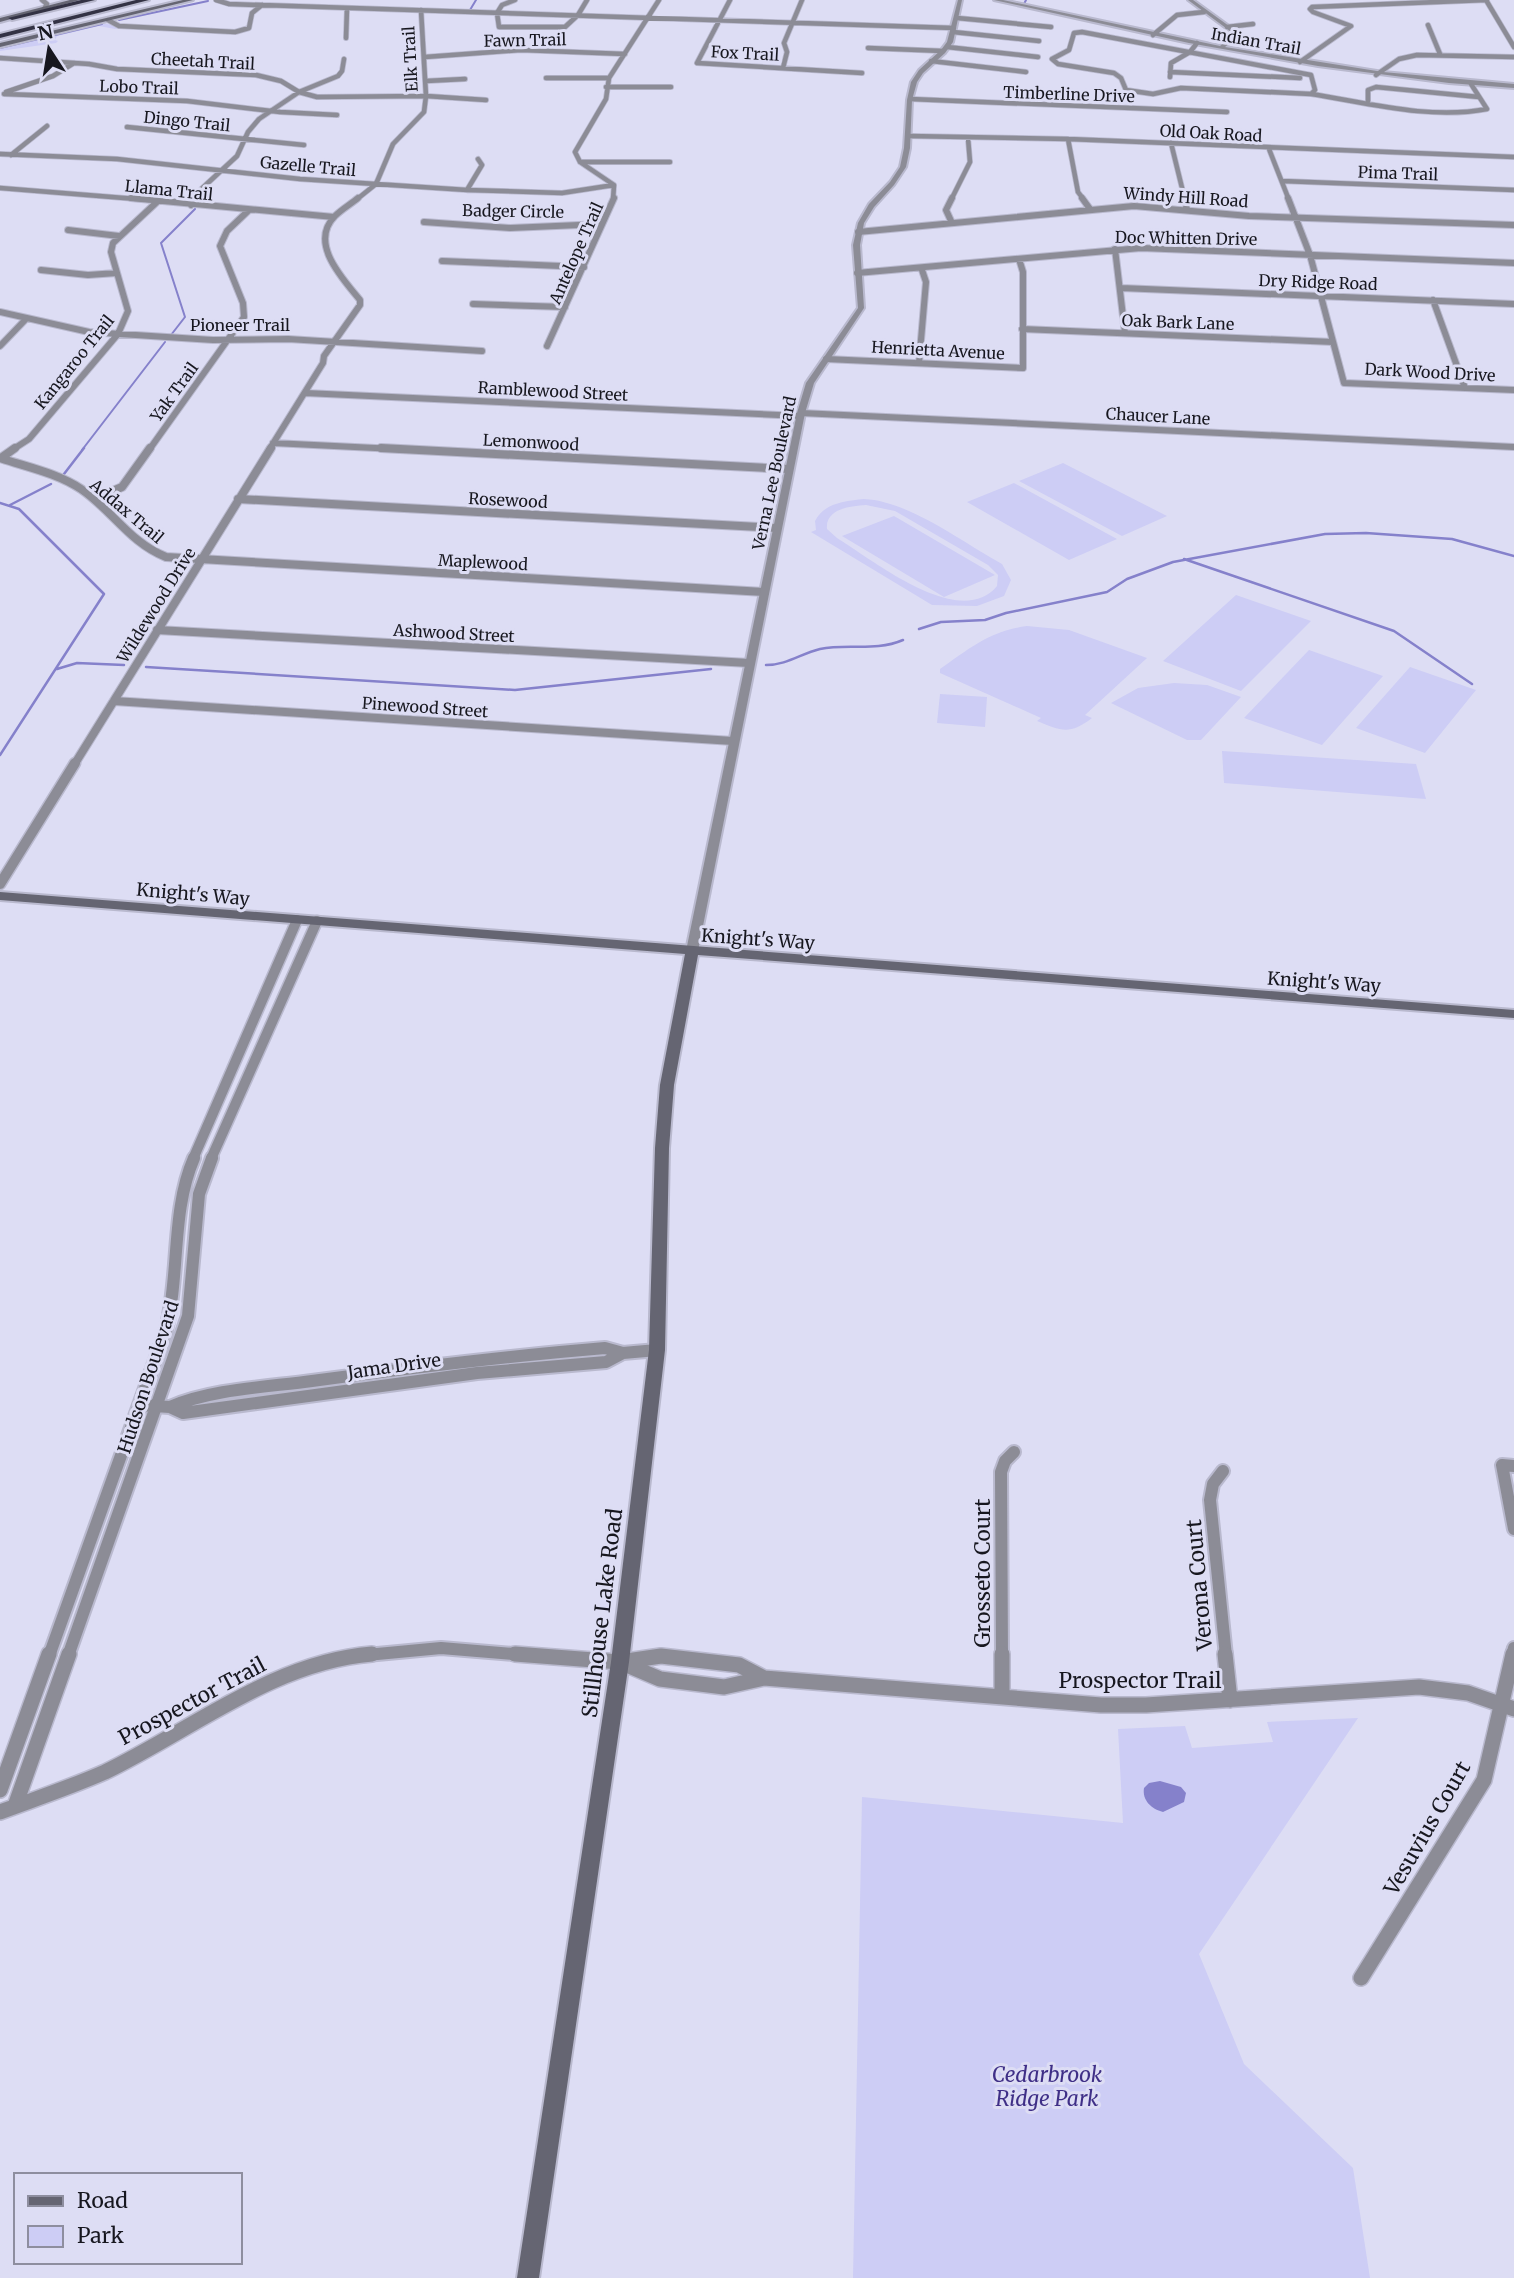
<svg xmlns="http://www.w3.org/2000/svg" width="1514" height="2278" font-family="Merriweather,serif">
	<rect width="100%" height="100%" fill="#ddddf4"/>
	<path fill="#cdcdf5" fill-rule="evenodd" d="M102,23L122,27L115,29L99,26L57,36L55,40L58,41L56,43L0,51V46Z
		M1063,463L1167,516L1122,536L1019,481Z
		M1014,483L1117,539L1069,560L967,502Z
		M864,499C909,501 962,542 1002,564L1011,580L1004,596L977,606L932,605L811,532L816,530L815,521C824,503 845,501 864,499ZM866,505L895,511L988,565L998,575L997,586C960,631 873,560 837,538L827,529C825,509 850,506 866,505Z
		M894,516L995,575L944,597L842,536Z
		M1236,595L1311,621L1241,691L1163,661Z
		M1027,626L1069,630L1147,658L1085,715L1092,718C1070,735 1061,731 1037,721L1041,718L940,673V669C970,648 990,631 1027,626Z
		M1309,650L1383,676L1322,745L1244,718Z
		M1410,667L1476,690L1425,753L1356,728Z
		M1174,683L1207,685L1241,697L1201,740H1187L1111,703L1138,688Z
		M940,694L987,697L985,727L937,723Z
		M1222,751L1416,764L1426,799L1224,783Z
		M1358,1718L1199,1954L1244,2064L1353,2168L1370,2278H853L862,1797L1123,1823L1118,1729L1185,1726L1192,1748L1273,1742L1267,1722Z"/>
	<path fill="#8581cb" d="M1160,1781L1181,1787L1186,1793L1184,1802L1163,1812C1151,1809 1142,1800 1144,1788L1149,1783Z"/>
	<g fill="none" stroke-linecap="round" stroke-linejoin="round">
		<path stroke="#8581cb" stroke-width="2" d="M1024,4L1026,0
			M470,10L476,0
			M119,20L208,1
			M0,48L102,24
			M171,335L185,317L161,243L195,209
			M82,450L165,342"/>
		<path stroke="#8581cb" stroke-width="2.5" d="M64,474L84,448
			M0,503L19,509L104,594L0,755
			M10,505L51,484
			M1184,559L1394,631L1472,684
			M919,629L941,622L985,620L1006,613L1107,592L1127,579L1173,562L1325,534L1366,533L1452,539L1514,556
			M766,665C787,665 800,654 820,649C848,643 875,652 903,640
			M146,667L515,690L711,669
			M57,669L77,663L124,665"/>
		<defs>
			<path id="minor-far5" d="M42,0L47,4L44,9
				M216,0L229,4L954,28
				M515,0L502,5L497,13L499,27H565L578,15L587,0
				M730,0L697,63L862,73
				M1486,0L1514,47
				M957,18L1051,27
				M108,20L119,26L235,32L249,28L252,13L262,5
				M1428,25L1440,54
				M1227,27L1253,24
				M953,32L1039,41
				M1082,32L1311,75L1315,90L1311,94L1181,88L1153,94L1126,90L1121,78L1114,73L1058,64L1052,59L1069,50L1074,33Z
				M1153,35L1177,15L1204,12
				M346,38L347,8
				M947,47L1038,57
				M868,48L943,51
				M425,57L521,50L625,54
				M0,58L89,64L117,69L256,75L281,81L299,92L317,97L426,96L486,100
				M931,61L1026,72
				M1300,62L1351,26L1313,12L1310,9L1312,7L1487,0
				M783,68L787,52L784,43L802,0
				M1170,72L1300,78
				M1376,75L1399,59L1417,55L1514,57
				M1170,77L1171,63L1190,52L1197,43
				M546,78H609
				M426,81L465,79
				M606,87H671
				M6,92L53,76L74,63
				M4,94L187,101L280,112L337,115
				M1311,94C1368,103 1430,120 1487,109L1471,84
				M910,99L1227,112
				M1368,101V90L1376,87L1479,97
				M127,127L304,145
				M908,136L1068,139L1514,157
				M1068,139L1078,192L1084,200
				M1171,143L1185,200
				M1269,149L1289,200
				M0,154L117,159L300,179L467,190L562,193L614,185
				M11,155L47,126
				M580,162H670
				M1282,181L1514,190
				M0,188L149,200
				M467,190L482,165L478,159
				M195,200L197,193L237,156L248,132L259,119L299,92L338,76L342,71L344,59
				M356,200L376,184L393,144L424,112L426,96L421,10
				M613,200L614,185L580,162L575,152L606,99L609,78L659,0
				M951,200L970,162L968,138"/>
			<path id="minor-far4" d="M131,198L334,217
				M952,198L946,210L952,223
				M1082,198L1090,209
				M1184,198L1187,209
				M1288,198L1310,255L1344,383L1514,390
				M191,205L196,198
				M424,222L510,228L602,224
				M68,230L119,236
				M858,232L1134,206L1249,216L1514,225
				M1115,249L1125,333
				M442,261L584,267
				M41,270L88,275L117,273
				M857,273L1141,248L1514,263
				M1121,288L1514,304
				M1433,300L1465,388
				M473,304L565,307
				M0,312L89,332L213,340L288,339L482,351
				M1022,329L1333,342
				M0,346L26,319
				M547,346L614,198
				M826,359L1023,368V272L1019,259
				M919,363L926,282L922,270
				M305,393L800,416
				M801,413L1514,447
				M273,443L416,450
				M12,450L29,439L118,334L128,311L111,252L113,243L158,201
				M149,450L244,317L243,303L220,246L227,231L248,211
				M269,450L323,363L324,356L360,305V300C343,279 308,243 335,216C342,209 351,204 358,198"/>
			<path id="minor-far3" d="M381,448L788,469
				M0,458C27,467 57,473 81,489C112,510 130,543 166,557L765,592
				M1,458L15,448
				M94,499L122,487L150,448
				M238,499L777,528
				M157,630L749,663
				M114,701L733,741
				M74,765L271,448"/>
			<path id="minor-far2" d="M0,884L75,763
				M193,1159L297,920
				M211,1159L317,921"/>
			<path id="minor-far1" d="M139,1405L170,1407L183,1413L477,1373L606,1362L623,1353L657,1350
				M170,1407C211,1389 268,1387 312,1381C410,1368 507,1356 605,1348L623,1353
				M1514,1466L1502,1465L1514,1529
				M1223,1471L1213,1484L1210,1500L1226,1656
				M49,1656L166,1330C180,1274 171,1211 194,1158
				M68,1656L188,1316L199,1194L212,1158
				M356,1656L441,1648L538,1656
				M1002,1656L1001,1472L1005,1461L1014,1452
				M1512,1656L1514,1648"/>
			<path id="minor" d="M515,1654L620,1662L661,1656L739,1665L764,1678
				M1002,1654V1697
				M1225,1654L1230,1700
				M620,1662L660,1679L724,1687L764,1678L1101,1705H1146L1419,1687L1468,1693L1514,1709
				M0,1790L49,1654
				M15,1806L69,1654
				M0,1812C35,1799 71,1787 105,1772C192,1730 273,1662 372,1654
				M1361,1978L1484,1780L1513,1654"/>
			<path id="tertiary" d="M958,0H962L953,42L945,53L923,73L917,82L912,100L910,148L906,167L894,185L874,207L864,223L860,245L864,308L814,383L805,413L698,951L696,954H688L686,951L797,413L806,383L858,308L853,245L858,223L869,204L890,182L900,167L904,148L907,100L911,82L919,70L941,50L947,42Z
				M994,0H1003L1220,46L1234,34L1188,0H1193L1240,34L1225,47L1383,72L1514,84V88L1449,83L1318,66L1189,43Z"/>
			<path id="secondary" d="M70,0H80L0,22V18Z
				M183,0H193L0,47V43Z
				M0,892L1514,1010V1018L698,955L674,1085L669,1148L665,1350L629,1662L539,2278H517L611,1662L649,1350L655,1148L660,1085L685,954L0,900Z"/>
			<path id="motorway" d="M81,0H95L12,20L8,18Z
				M136,0H149L0,38V34Z"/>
		</defs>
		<use href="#minor-far5" stroke="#b9b9ce" stroke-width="6"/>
		<use href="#minor-far4" stroke="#b9b9ce" stroke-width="8"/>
		<use href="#minor-far3" stroke="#b9b9ce" stroke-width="10"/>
		<use href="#minor-far2" stroke="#b9b9ce" stroke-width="13"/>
		<use href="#minor-far1" stroke="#b9b9ce" stroke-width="16"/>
		<use href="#minor" stroke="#b9b9ce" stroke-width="18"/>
		<use href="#tertiary" stroke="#b9b9ce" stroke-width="4"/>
		<use href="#secondary" stroke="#b9b9ce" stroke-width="4"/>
		<use href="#motorway" stroke="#b9b9ce" stroke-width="4"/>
		<use href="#minor-far5" stroke="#8c8c96" stroke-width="4.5"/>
		<use href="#minor-far4" stroke="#8c8c96" stroke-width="6"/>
		<use href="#minor-far3" stroke="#8c8c96" stroke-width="8"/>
		<use href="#minor-far2" stroke="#8c8c96" stroke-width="10"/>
		<use href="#minor-far1" stroke="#8c8c96" stroke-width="12"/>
		<use href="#minor" stroke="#8c8c96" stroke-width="15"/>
		<use href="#tertiary" fill="#8c8c96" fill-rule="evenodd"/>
		<use href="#secondary" fill="#656572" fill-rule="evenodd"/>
		<use href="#motorway" fill="#333244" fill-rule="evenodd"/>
	</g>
	<g text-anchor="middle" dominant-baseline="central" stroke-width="6" stroke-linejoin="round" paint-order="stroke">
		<g font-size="16" fill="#17171f" stroke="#ddddf4">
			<text transform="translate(525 40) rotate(-1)">Fawn Trail</text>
			<text transform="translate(1256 41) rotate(10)">Indian Trail</text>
			<text transform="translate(745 53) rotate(3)">Fox Trail</text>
			<text transform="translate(410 59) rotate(-93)">Elk Trail</text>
			<text transform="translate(203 61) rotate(3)">Cheetah Trail</text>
			<text transform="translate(139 87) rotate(2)">Lobo Trail</text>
			<text transform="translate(1069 94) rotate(2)">Timberline Drive</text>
			<text transform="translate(187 121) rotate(6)">Dingo Trail</text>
			<text transform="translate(1211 133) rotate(3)">Old Oak Road</text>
			<text transform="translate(308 166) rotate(5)">Gazelle Trail</text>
			<text transform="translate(1398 173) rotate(2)">Pima Trail</text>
			<text transform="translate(169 190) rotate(6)">Llama Trail</text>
			<text transform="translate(1186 197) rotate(4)">Windy Hill Road</text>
			<text transform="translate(513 211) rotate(1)">Badger Circle</text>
			<text transform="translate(1186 238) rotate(1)">Doc Whitten Drive</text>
			<text transform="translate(576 253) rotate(-66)">Antelope Trail</text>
			<text transform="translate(1318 282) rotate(2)">Dry Ridge Road</text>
			<text transform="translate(1178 322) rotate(2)">Oak Bark Lane</text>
			<text x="240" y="325">Pioneer Trail</text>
			<text transform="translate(938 350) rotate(3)">Henrietta Avenue</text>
			<text transform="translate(74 362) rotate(-51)">Kangaroo Trail</text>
			<text transform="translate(1430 372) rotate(3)">Dark Wood Drive</text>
			<text transform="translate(553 391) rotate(3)">Ramblewood Street</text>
			<text transform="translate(174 392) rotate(-54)">Yak Trail</text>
			<text transform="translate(1158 416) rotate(3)">Chaucer Lane</text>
			<text transform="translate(531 442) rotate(3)">Lemonwood</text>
			<text transform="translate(774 473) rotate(-78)">Verna Lee Boulevard</text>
			<text transform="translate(508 500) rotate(3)">Rosewood</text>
			<text transform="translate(127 511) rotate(40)">Addax Trail</text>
			<text transform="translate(483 562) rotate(3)">Maplewood</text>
			<text transform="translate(156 605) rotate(-58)">Wildewood Drive</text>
			<text transform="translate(454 633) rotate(3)">Ashwood Street</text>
			<text transform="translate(425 707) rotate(4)">Pinewood Street</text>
		</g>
		<g font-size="18" fill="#17171f" stroke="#ddddf4">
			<text transform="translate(193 894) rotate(5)">Knight's Way</text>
			<text transform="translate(758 939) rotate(4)">Knight's Way</text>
			<text transform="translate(1324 982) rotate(4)">Knight's Way</text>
			<text transform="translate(394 1366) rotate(-8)">Jama Drive</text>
			<text transform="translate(148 1377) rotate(-72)">Hudson Boulevard</text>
		</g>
		<g font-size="21" fill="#17171f" stroke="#ddddf4">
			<text transform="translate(982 1573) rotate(-90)">Grosseto Court</text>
			<text transform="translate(1199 1585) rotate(-95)">Verona Court</text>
			<text transform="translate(602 1613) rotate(-83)">Stillhouse Lake Road</text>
			<text x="1140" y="1680">Prospector Trail</text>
			<text transform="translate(192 1701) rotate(-28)">Prospector Trail</text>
			<text transform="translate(1427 1828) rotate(-60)">Vesuvius Court</text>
		</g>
		<g font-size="21" font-style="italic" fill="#3f2f87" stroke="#ddddf4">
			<text x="1047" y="2074">Cedarbrook<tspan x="1047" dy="24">Ridge Park</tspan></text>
		</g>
	</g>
	<rect x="14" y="2173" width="228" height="91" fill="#ddddf4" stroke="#8e8e9f" stroke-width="2"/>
	<rect x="28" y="2196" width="35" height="10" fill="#656572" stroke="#8e8e9f" stroke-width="2"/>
	<text x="77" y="2208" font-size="21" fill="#17171f">Road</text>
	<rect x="28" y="2226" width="35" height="21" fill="#cdcdf5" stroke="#8e8e9f" stroke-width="2"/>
	<text x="77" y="2243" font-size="21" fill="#17171f">Park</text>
	<g transform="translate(49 49) rotate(348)" stroke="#ddddf4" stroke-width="5" paint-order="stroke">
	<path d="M0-5L12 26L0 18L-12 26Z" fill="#17171f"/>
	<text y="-10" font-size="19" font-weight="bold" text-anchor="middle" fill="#17171f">N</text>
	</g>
</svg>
